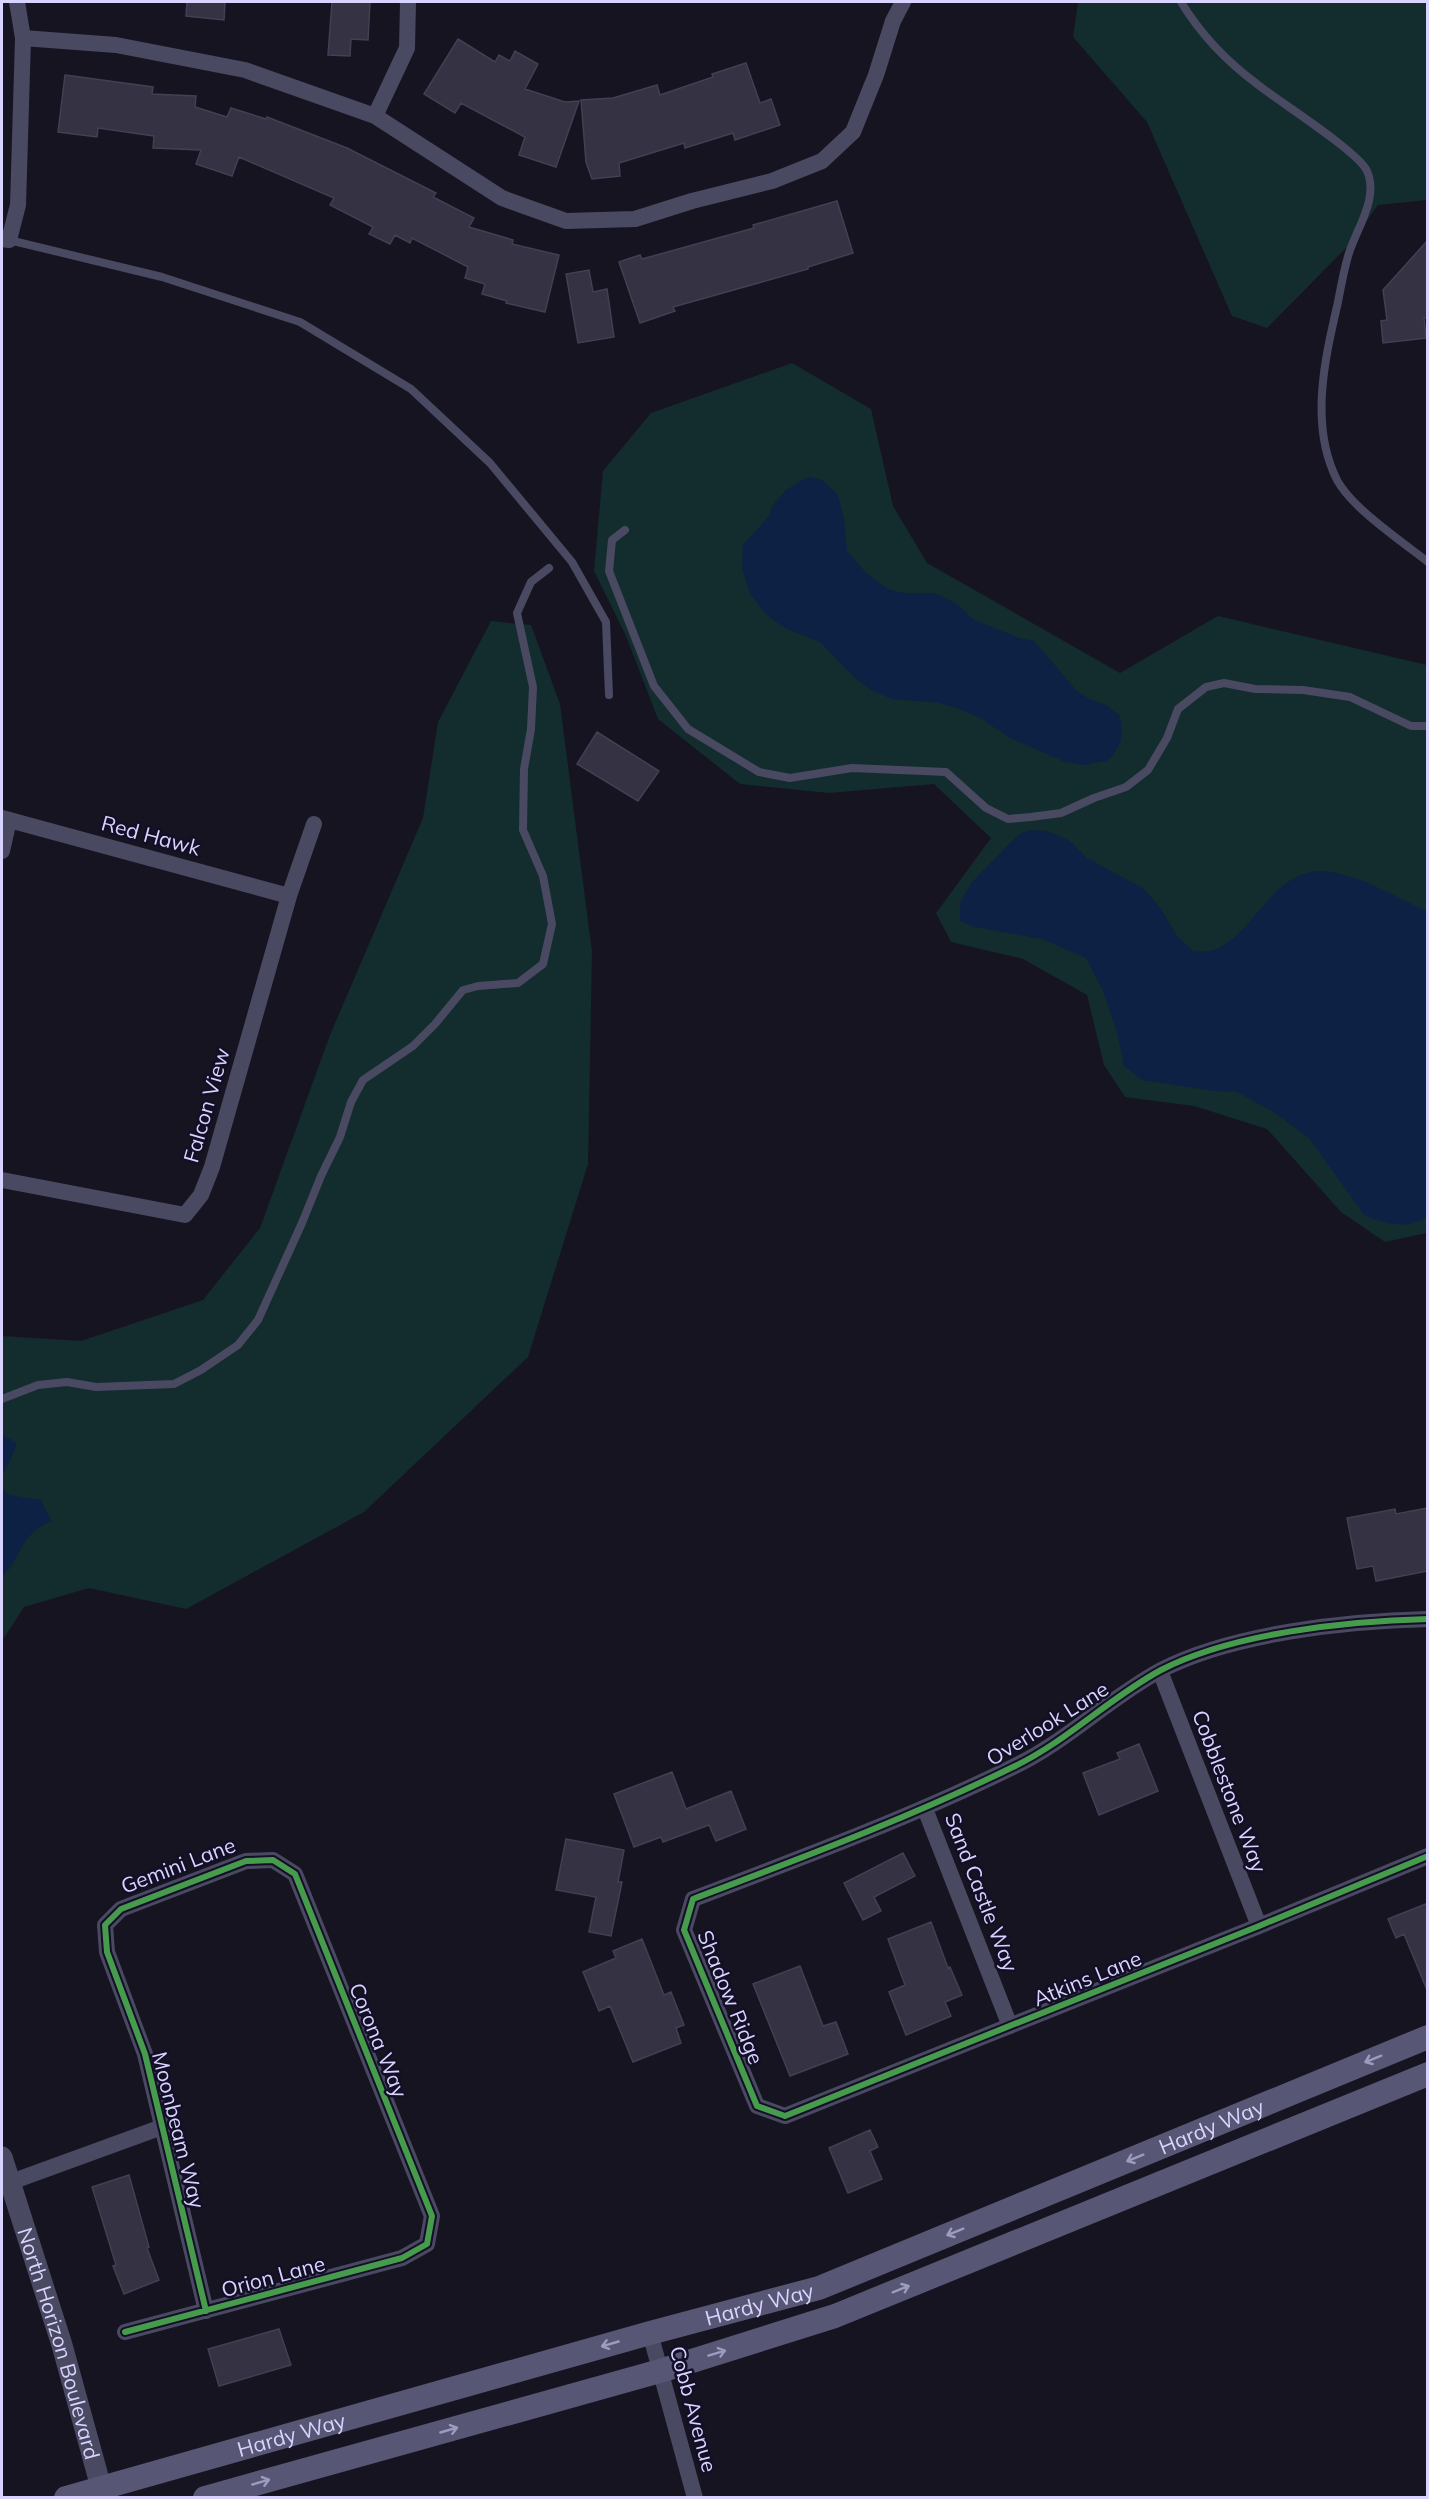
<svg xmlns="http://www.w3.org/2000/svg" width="1429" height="2499" font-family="Mulish,sans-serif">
	<rect width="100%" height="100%" fill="#161421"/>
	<path fill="#132c2d" d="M1078,2H1427V200L1378,205L1350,244L1267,328L1232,316L1147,122L1073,37Z
		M792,363L871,409L893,506L927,563L1120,673L1218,616L1427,665V1233L1385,1242L1341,1212L1267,1129L1194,1106L1125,1097L1104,1065L1087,995L1023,959L951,942L936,913L991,838L934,784L829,793L740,784L658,719L626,636L594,571L603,471L651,413Z
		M491,621L531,625L560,704L592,952L588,1164L528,1357L364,1512L186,1609L89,1588L24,1607L2,1641V1336L81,1341L203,1300L260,1228L330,1035L423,818L438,722Z"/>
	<path fill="#0d2144" d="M808,477L822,480L838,495L844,519L847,551L866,573L888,589L903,593H935L957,604L974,620L1019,638L1034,641L1075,689L1089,699L1106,705L1120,716L1122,731L1120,743L1113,755L1106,761L1084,765L1065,762L1010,738L982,719L962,710L939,703L892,699L873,691L856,679L820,642L785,628L768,616L750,594L742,568L743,545L768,517L773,505L786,490Z
		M1030,830L1048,831L1070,841L1087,858L1144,889L1161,909L1177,936L1194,952C1201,951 1210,952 1217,949C1257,930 1276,864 1329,872C1362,876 1396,897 1426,911L1427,1216C1409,1231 1386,1223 1365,1216L1309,1138L1274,1112L1237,1092L1214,1091L1142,1080L1124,1066L1118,1036L1103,991L1086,958L1042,939L975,927L960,921V903L972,882L1019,834Z
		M2,1435L17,1443L8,1466L2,1474Z
		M2,1489L9,1495L41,1500L51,1521C17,1536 24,1556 2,1577Z"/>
	<path fill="#343243" stroke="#433f54" stroke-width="1.5" d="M187,2H225L224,20L186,16Z
		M332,2H370L368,40L351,39L350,56L328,55Z
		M458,39L495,62L499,55L510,61L515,51L538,64L525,89L565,102L579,101L556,167L519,155L525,137L461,103L455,113L424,94Z
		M746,63L760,103L771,99L780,125L735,140L733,133L685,148L684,143L619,163L620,176L592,179L586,162L581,100L613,98L657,85L660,95L713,77L712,74Z
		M65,75L153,87L152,94L196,96L195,107L227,117L231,108L266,119L267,117L347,148L436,193L433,197L474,218L469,227L513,240L512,244L559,255L545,312L506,303L507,301L482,294L485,284L465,278L468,267L412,238L410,243L395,235L390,244L369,234L373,227L330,205L334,198L239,157L232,176L196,164L201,150L153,148L154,136L98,128L97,137L58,132Z
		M837,201L853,253L808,267V269L673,307L675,311L640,323L619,262L640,255L642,259L754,228L753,225Z
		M1428,240V317L1424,318L1426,338L1383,343L1381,321L1387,320L1383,290Z
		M589,270L593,292L607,289L614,337L578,343L566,274Z
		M597,732L659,771L638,801L577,764Z
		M1428,1508V1571L1376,1581L1373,1566L1357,1569L1347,1518L1395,1509L1396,1514Z
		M1139,1744L1158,1791L1099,1815L1083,1773L1120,1759L1117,1753Z
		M672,1772L686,1809L731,1791L746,1829L716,1841L709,1825L663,1842L661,1837L634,1847L614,1794Z
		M566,1839L624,1850L618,1882H622L611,1936L589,1932L596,1897L556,1890Z
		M903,1853L915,1876L874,1897L881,1911L863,1920L844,1883Z
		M1428,1903V1990H1427L1404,1934L1396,1938L1388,1919Z
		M931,1922L948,1968L950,1967L962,1995L945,2002L951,2016L906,2035L889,1992L905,1985L888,1939Z
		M642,1939L664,1995L671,1992L684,2025L676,2028L681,2043L633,2062L610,2006L599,2011L583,1972L616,1958L613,1951Z
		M800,1966L823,2026L836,2022L848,2054L790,2076L753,1984Z
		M870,2130L878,2147L870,2151L882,2179L848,2193L829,2148Z
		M129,2175L149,2247L147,2248L159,2280L124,2294L113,2266L116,2265L92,2187Z
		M279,2329L291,2365L219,2386L208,2349Z"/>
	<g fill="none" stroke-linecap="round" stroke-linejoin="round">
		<path stroke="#4a4962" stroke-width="8" d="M1181,2C1201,35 1226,61 1257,84C1278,101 1359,152 1367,171C1379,198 1357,228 1349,253C1344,269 1341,286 1338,302C1325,358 1309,425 1337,480C1352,508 1401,541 1428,562
			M9,240L162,277L300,322L411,389L490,463L572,562L606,622L609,695
			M625,530L612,540L609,571L654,686L688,729L759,772L790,778L852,768L946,772L986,808L1008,819L1031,817L1061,813L1094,798L1126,787L1148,770L1167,738L1178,709L1206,687L1224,683L1255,689L1303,690L1350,697L1411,726H1428
			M2,1399L38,1385L67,1382L96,1387L174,1384L201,1370L238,1345L258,1320L302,1223L321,1176L340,1137L351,1102L363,1080L413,1046L435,1024L463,990L478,986L518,983L543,964L552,924L543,876L523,830L524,769L531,729L533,687L517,613L531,582L549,568"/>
		<path stroke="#4a4962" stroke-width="16" d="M23,38L116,45L245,70L375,116L502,198L566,221L635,219L692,201L772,181L822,161L853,132L876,75L893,21L903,2
			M375,116L407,48L408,2
			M2,239L9,240L18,205L23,38L17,2
			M2,818L289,896
			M2,851L9,820
			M2,1180L185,1215L201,1195L212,1167L289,896L314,824
			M1428,1619C1347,1621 1233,1633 1161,1670C1109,1698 1066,1742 1013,1767C909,1818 801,1858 693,1899L684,1930L757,2106L785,2116L1259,1926L1428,1856
			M1160,1671L1259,1926
			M925,1809L1010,2026
			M11,2182L162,2127
			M125,2332L402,2258L427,2244L432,2216L295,1874L273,1860L246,1861L121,1909L105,1925L107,1952L145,2054L206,2311
			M650,2333L695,2498"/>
		<path stroke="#4a4962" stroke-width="21" id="s1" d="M2,2157L62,2345L104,2498"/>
		<g stroke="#575674" stroke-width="24">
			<path id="s2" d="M66,2498L650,2333L819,2288L1428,2037"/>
			<path d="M205,2498L660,2371L835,2316L1428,2074"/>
		</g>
		<defs>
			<path id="cycleway" d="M1428,1619C1347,1621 1233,1633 1161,1670C1109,1698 1066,1742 1013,1767C909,1818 801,1858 693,1899L684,1930L757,2106L785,2116L1259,1926L1428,1856
				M125,2332L402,2258L427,2244L432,2216L295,1874L273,1860L246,1861L121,1909L105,1925L107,1952L145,2054L206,2311"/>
		</defs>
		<use href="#cycleway" stroke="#130f26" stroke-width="10"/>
		<use href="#cycleway" stroke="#469c4c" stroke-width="6"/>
	</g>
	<defs><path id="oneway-shaft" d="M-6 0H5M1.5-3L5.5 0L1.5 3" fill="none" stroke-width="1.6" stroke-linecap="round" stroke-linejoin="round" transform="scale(1.5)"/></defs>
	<g stroke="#9e9bc0">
		<use href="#oneway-shaft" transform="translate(1373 2059) rotate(158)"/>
		<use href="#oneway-shaft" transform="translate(1135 2158) rotate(158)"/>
		<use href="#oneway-shaft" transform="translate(955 2232) rotate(158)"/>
		<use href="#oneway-shaft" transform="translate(901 2289) rotate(-22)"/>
		<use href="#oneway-shaft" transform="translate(610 2344) rotate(164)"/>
		<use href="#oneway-shaft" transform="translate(717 2353) rotate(-17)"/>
		<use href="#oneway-shaft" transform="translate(449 2430) rotate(-16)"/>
		<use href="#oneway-shaft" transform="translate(261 2482) rotate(-16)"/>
	</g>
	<g text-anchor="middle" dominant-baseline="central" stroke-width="5" stroke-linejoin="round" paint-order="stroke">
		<g font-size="21" fill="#d9d4ff" stroke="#130f26">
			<text transform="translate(151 835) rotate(15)">Red Hawk</text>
			<text transform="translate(206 1105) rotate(-74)">Falcon View</text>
			<text transform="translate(1047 1723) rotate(-32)">Overlook Lane</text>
			<text transform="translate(1230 1791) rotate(69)">Cobblestone Way</text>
			<text transform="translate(178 1865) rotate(-21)">Gemini Lane</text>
			<text transform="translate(982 1892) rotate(69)">Sand Castle Way</text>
			<text transform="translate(1087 1978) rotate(-22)">Atkins Lane</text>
			<text transform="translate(731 1997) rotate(68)">Shadow Ridge</text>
			<text transform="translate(379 2040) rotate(68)">Corona Way</text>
			<text stroke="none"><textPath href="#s2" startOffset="1206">Hardy Way</textPath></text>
			<text transform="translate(179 2130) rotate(76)">Moonbeam Way</text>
			<text transform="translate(273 2276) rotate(-15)">Orion Lane</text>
			<text stroke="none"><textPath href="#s2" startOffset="720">Hardy Way</textPath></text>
			<text stroke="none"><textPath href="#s1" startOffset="195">North Horizon Boulevard</textPath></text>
			<text transform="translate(694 2409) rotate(75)">Cobb Avenue</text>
			<text stroke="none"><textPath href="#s2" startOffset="234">Hardy Way</textPath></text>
		</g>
	</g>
	<rect width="1429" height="2499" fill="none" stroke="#d9d4ff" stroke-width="6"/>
</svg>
